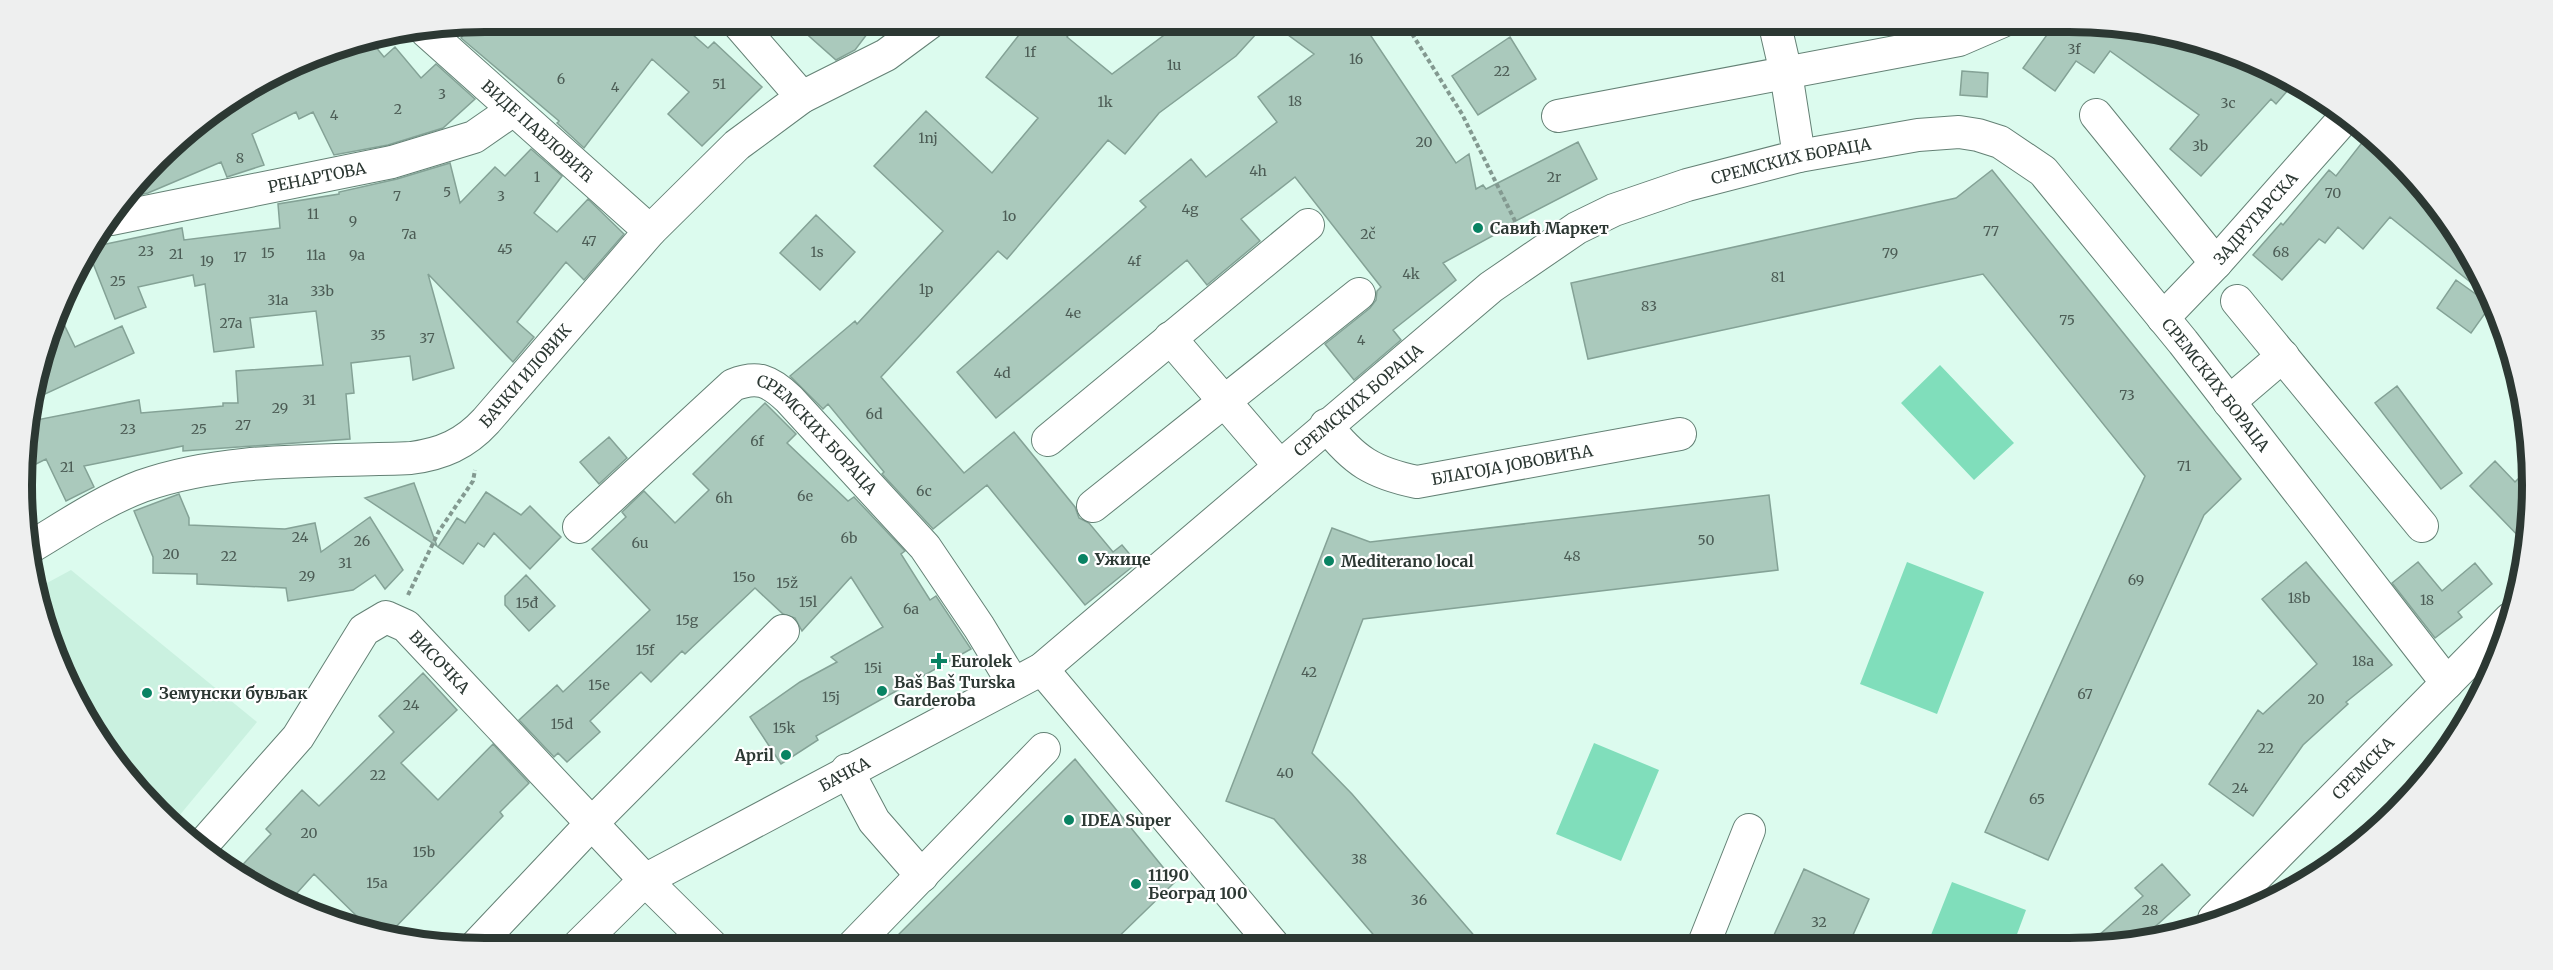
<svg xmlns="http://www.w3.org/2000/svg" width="2553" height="970" font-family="Merriweather,serif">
	<rect width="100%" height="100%" fill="#dcfbee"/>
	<path fill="#caf1e0" d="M71,570L257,722L174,822L99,742L56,663L34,590Z"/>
	<path fill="#80debb" d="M1940,365L2014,443L1974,480L1901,403Z
		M1907,562L1984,592L1937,714L1860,684Z
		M1594,743L1659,770L1621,861L1556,834Z
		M1952,882L2026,910L2013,945H1927Z"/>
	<path fill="#aac9bc" stroke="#84a296" stroke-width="1.5" d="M485,21H677L708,48L714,42L762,87L702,146L668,114L689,92L652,59L584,148L557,123L559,121L461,38L473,23Z
		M792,21H877L855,50L836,60Z
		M1030,21H1079L1067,37L1112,74L1183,21H1268L1236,56L1159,113L1125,154L1108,140L1007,259L998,251L881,377L964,473L1014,432L1075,507L1079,518L1089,523L1113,552L1122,545L1137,563L1085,605L987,485L933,529L882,474L884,472L828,404L823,409L790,376L855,321L857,324L943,231L874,166L926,111L992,173L1038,118L986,77Z
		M1269,21H1361L1456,163L1469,154L1476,189L1483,185L1486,189L1578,142L1597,179L1506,226L1507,228L1443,263L1456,280L1393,330L1401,340L1354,380L1325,344L1370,308L1376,300L1377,291L1381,287L1295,177L1241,219L1260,241L1207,285L1187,260L996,418L957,372L1146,207L1140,201L1191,159L1206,177L1277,122L1258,97L1314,54Z
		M2057,21L2188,37L2274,69L2295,82L2276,104L2271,99L2201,176L2170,149L2199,115L2110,51L2094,73L2076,61L2055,91L2023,68Z
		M1510,37L1536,79L1478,115L1452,76Z
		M370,40L384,57L395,47L421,78L436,64L475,99L443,128L388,145L334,155L313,112L299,119L296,112L252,134L264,165L227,177L221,162L148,193L129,197L179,136L253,83L336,46Z
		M1962,71L1988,73L1987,97L1960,95Z
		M2368,135L2417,179L2470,253L2490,298L2390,217L2363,249L2338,227L2325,243L2319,239L2282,280L2253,255L2281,223L2283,225L2329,170L2336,176Z
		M531,149L562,176L534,213L557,232L588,199L624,234L584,280L566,262L517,322L534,337L513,362L428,274L454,368L413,380L410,356L351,363L354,393L346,394L350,439L183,451V446L84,466L94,487L66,501L46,459L26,469V422L139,400L141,413L223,406V403H238L236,371L323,365L316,311L250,318L254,347L214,352L205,284L195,286L193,275L138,287L146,307L115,319L87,248L182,228L184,240L280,228L278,204L339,194V192L397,179L450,163L460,203L495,167L505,176Z
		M1992,170L2241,479L2204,515L2048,860L1985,832L2145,476L1983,274L1588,359L1571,283L1956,198Z
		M816,215L855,252L820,290L780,253Z
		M2456,280L2491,305L2471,333L2437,308Z
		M57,310L75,347L122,326L134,353L30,401L46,336Z
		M2397,386L2462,473L2441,489L2375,403Z
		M765,403L796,434L787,443L848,501L854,497L905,551L901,554L930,600L936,596L971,649L816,736L818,740L781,764L750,717L800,682L837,662L831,657L883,627L851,577L802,631L795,618L783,614L755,588L685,654L682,651L651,682L641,672L590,721L600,732L567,762L558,753L554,757L519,720L557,685L563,692L650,610L592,549L626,517L622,512L644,491L675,523L709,490L693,474Z
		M609,437L627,458L599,484L580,462Z
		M2495,461L2515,482L2529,468L2531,516L2526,544L2470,486Z
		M414,483L437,546L365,498Z
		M486,492L521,515L530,506L561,537L530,569L494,533L484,547L478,543L463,564L438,547L457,518L465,523Z
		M179,494L189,518V525L285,529L315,523L321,552L370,517L403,570L385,589L375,575L353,590L288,601L286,588L197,584V574L153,573V557L134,511Z
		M1769,495L1778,570L1363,619L1312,753L1352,794L1484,947H1384L1274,819L1226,801L1332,528L1370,542Z
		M2306,562L2392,665L2346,702L2348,704L2303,745L2253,816L2209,784L2258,710L2263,714L2317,664L2262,599Z
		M2418,562L2442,591L2475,563L2492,584L2458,612L2462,617L2435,638L2392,583Z
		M526,575L555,606L529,631L505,605V596Z
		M423,673L457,710L401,763L438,800L493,744L529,783L500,812L503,816L387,936L375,934L314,874L287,904L235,873L271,834L266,829L302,790L319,806L394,732L379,716Z
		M1075,759L1175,882L1108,947L885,948Z
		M2162,864L2190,895L2137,943L2088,945L2143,896L2135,888Z
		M1804,869L1869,899L1848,946H1769Z"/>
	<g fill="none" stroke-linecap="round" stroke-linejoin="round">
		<defs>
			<g id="minor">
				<path d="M736,21L802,97"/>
				<path d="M1774,21L1786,73L1799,156"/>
				<path id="s1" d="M426,31L650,231"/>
				<path d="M2096,115L2216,263"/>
				<path d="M1558,116L1959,40L2003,21"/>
				<path id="s2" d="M111,219L392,162L474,137L513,110"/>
				<path d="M2237,301L2422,526"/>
				<path id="s3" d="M2163,318L2216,263L2347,115"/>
				<path d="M1170,338L1279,465"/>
				<path d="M2229,402L2283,356"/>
				<path id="s4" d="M1326,425C1354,461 1373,473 1417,482L1680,434"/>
				<path d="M1048,440L1308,225"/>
				<path d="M1093,506L1359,294"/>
				<path id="s5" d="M579,527L733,385C758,375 770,381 789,399L925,547L979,627L1013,683"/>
				<path id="s6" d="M29,548C66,526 102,501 142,486C227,456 322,462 411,458C442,454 465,444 486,421L650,231L737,145L802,97L886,55L932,21"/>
				<path d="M1042,669L1275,947"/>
				<path d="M847,770L874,821L922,876"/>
				<path id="s7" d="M199,849L298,737L364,630L386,617L406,626L645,880L1042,669L1491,287L1577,228L1614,210L1687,185L1799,156L1918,135L1959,132L1978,135L2000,142L2043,171L2183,342L2447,683"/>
				<path id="s8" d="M2214,919L2510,619"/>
				<path d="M1703,946L1749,830"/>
				<path d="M474,948L592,823L783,631"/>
				<path d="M851,948L1044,749"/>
				<path d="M575,949L645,880L714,948"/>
			</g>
		</defs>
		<use href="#minor" stroke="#648175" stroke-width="34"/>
		<path stroke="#839990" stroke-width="4" stroke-dasharray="4.5 3" stroke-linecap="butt" d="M1404,21L1462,114L1519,229
			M408,595L439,531L473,481L475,470"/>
		<use href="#minor" stroke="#fff" stroke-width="32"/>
	</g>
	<g fill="#098363" stroke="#fff" stroke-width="2">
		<circle cx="1478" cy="228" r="6"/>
		<circle cx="1083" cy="559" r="6"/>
		<circle cx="1329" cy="561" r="6"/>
		<path d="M936 652h6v6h6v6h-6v6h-6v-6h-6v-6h6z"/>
		<circle cx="882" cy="691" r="6"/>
		<circle cx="147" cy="693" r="6"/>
		<circle cx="786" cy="755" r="6"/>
		<circle cx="1069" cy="820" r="6"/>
		<circle cx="1136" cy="884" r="6"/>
	</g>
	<g text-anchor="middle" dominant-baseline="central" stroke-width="4.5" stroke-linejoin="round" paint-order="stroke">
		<g font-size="14" fill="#4c5c55">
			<text x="2074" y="49">3f</text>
			<text x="1030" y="52">1f</text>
			<text x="1356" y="59">16</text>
			<text x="1174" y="65">1u</text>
			<text x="1502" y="71">22</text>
			<text x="561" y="79">6</text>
			<text x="719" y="84">51</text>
			<text x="615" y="87">4</text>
			<text x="442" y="94">3</text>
			<text x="1295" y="101">18</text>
			<text x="1105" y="102">1k</text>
			<text x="2228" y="103">3c</text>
			<text x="398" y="109">2</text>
			<text x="334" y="115">4</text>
			<text x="928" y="138">1nj</text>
			<text x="1424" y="142">20</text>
			<text x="2200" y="146">3b</text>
			<text x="240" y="158">8</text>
			<text x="1258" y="171">4h</text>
			<text x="537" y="177">1</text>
			<text x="1554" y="177">2r</text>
			<text x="447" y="192">5</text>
			<text x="2333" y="193">70</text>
			<text x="397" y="196">7</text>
			<text x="501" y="196">3</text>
			<text x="1190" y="209">4g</text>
			<text x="313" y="214">11</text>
			<text x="1009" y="216">1o</text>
			<text x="353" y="221">9</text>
			<text x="1991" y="231">77</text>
			<text x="409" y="234">7a</text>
			<text x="1368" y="234">2č</text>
			<text x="589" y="241">47</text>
			<text x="505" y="249">45</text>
			<text x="146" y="251">23</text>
			<text x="817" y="252">1s</text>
			<text x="2281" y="252">68</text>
			<text x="268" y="253">15</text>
			<text x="1890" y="253">79</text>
			<text x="176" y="254">21</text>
			<text x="316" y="255">11a</text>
			<text x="357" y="255">9a</text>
			<text x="240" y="257">17</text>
			<text x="207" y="261">19</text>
			<text x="1134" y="261">4f</text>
			<text x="1411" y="274">4k</text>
			<text x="1778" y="277">81</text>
			<text x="118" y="281">25</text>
			<text x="926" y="289">1p</text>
			<text x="322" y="291">33b</text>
			<text x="278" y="300">31a</text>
			<text x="1649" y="306">83</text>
			<text x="1073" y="313">4e</text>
			<text x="2067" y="320">75</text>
			<text x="231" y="323">27a</text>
			<text x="378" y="335">35</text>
			<text x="427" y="338">37</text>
			<text x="1361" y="340">4</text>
			<text x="1002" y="373">4d</text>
			<text x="2127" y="395">73</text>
			<text x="309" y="400">31</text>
			<text x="280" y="408">29</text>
			<text x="874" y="414">6d</text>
			<text x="243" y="425">27</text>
			<text x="128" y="429">23</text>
			<text x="199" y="429">25</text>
			<text x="757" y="441">6f</text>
			<text x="2184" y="466">71</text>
			<text x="67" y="467">21</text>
			<text x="924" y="491">6c</text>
			<text x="805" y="496">6e</text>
			<text x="724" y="498">6h</text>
			<text x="300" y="537">24</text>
			<text x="849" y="538">6b</text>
			<text x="1706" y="540">50</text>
			<text x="362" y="541">26</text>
			<text x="640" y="543">6u</text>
			<text x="171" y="554">20</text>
			<text x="229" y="556">22</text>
			<text x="1572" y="556">48</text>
			<text x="345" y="563">31</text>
			<text x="307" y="576">29</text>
			<text x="744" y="577">15o</text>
			<text x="2136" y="580">69</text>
			<text x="787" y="583">15ž</text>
			<text x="2299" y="598">18b</text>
			<text x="2427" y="600">18</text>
			<text x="808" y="602">15l</text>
			<text x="527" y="603">15đ</text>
			<text x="911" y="609">6a</text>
			<text x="687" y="620">15g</text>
			<text x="645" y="650">15f</text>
			<text x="2363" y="661">18a</text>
			<text x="873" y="668">15i</text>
			<text x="1309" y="672">42</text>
			<text x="599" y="685">15e</text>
			<text x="2085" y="694">67</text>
			<text x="831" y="697">15j</text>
			<text x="2316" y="699">20</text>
			<text x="411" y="705">24</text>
			<text x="562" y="724">15d</text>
			<text x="784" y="728">15k</text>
			<text x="2266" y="748">22</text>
			<text x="1285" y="773">40</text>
			<text x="378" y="775">22</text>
			<text x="2240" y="788">24</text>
			<text x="2037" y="799">65</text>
			<text x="309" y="833">20</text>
			<text x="424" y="852">15b</text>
			<text x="1359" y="859">38</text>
			<text x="377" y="883">15a</text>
			<text x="1419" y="900">36</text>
			<text x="2150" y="910">28</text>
			<text x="1819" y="922">32</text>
		</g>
		<g font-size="16" fill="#2c3833" stroke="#fff">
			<text stroke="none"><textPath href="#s1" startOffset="150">ВИДЕ ПАВЛОВИЋ</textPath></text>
			<text stroke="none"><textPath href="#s7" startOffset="2040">СРЕМСКИХ БОРАЦА</textPath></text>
			<text stroke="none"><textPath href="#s2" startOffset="210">РЕНАРТОВА</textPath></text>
			<text stroke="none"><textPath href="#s3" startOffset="136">ЗАДРУГАРСКА</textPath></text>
			<text stroke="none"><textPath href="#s6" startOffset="546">БАЧКИ ИЛОВИК</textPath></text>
			<text stroke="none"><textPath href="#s7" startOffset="2580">СРЕМСКИХ БОРАЦА</textPath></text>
			<text stroke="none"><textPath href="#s7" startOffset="1536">СРЕМСКИХ БОРАЦА</textPath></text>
			<text stroke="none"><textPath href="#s5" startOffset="316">СРЕМСКИХ БОРАЦА</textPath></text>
			<text stroke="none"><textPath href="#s4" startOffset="207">БЛАГОЈА ЈОВОВИЋА</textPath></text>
			<text stroke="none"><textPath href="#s7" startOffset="372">ВИСОЧКА</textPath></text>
			<text stroke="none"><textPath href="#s8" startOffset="212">СРЕМСКА</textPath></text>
			<text stroke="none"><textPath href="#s7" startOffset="897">БАЧКА</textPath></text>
		</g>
		<g font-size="16" font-weight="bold" fill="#2c3833" stroke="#fff" text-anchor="start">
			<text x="1490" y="228">Савић Маркет</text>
			<text x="1095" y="559">Ужице</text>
			<text x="1341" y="561">Mediterano local</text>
			<text x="951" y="661">Eurolek</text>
			<text x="894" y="682">Baš Baš Turska<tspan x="894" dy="18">Garderoba</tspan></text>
			<text x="159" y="693">Земунски бувљак</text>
			<text x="774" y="755" text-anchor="end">April</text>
			<text x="1081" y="820">IDEA Super</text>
			<text x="1148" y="875">11190<tspan x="1148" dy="18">Београд 100</tspan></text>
		</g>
	</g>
	<path d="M0 0H2553V970H0ZM485 32H2069A453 453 0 0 1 2522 485V485A453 453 0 0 1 2069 938H485A453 453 0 0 1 32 485V485A453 453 0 0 1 485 32Z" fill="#eeefef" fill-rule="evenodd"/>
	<path fill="none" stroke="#2c3833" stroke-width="8" d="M485 32H2069A453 453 0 0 1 2522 485V485A453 453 0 0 1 2069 938H485A453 453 0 0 1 32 485V485A453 453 0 0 1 485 32Z"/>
</svg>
